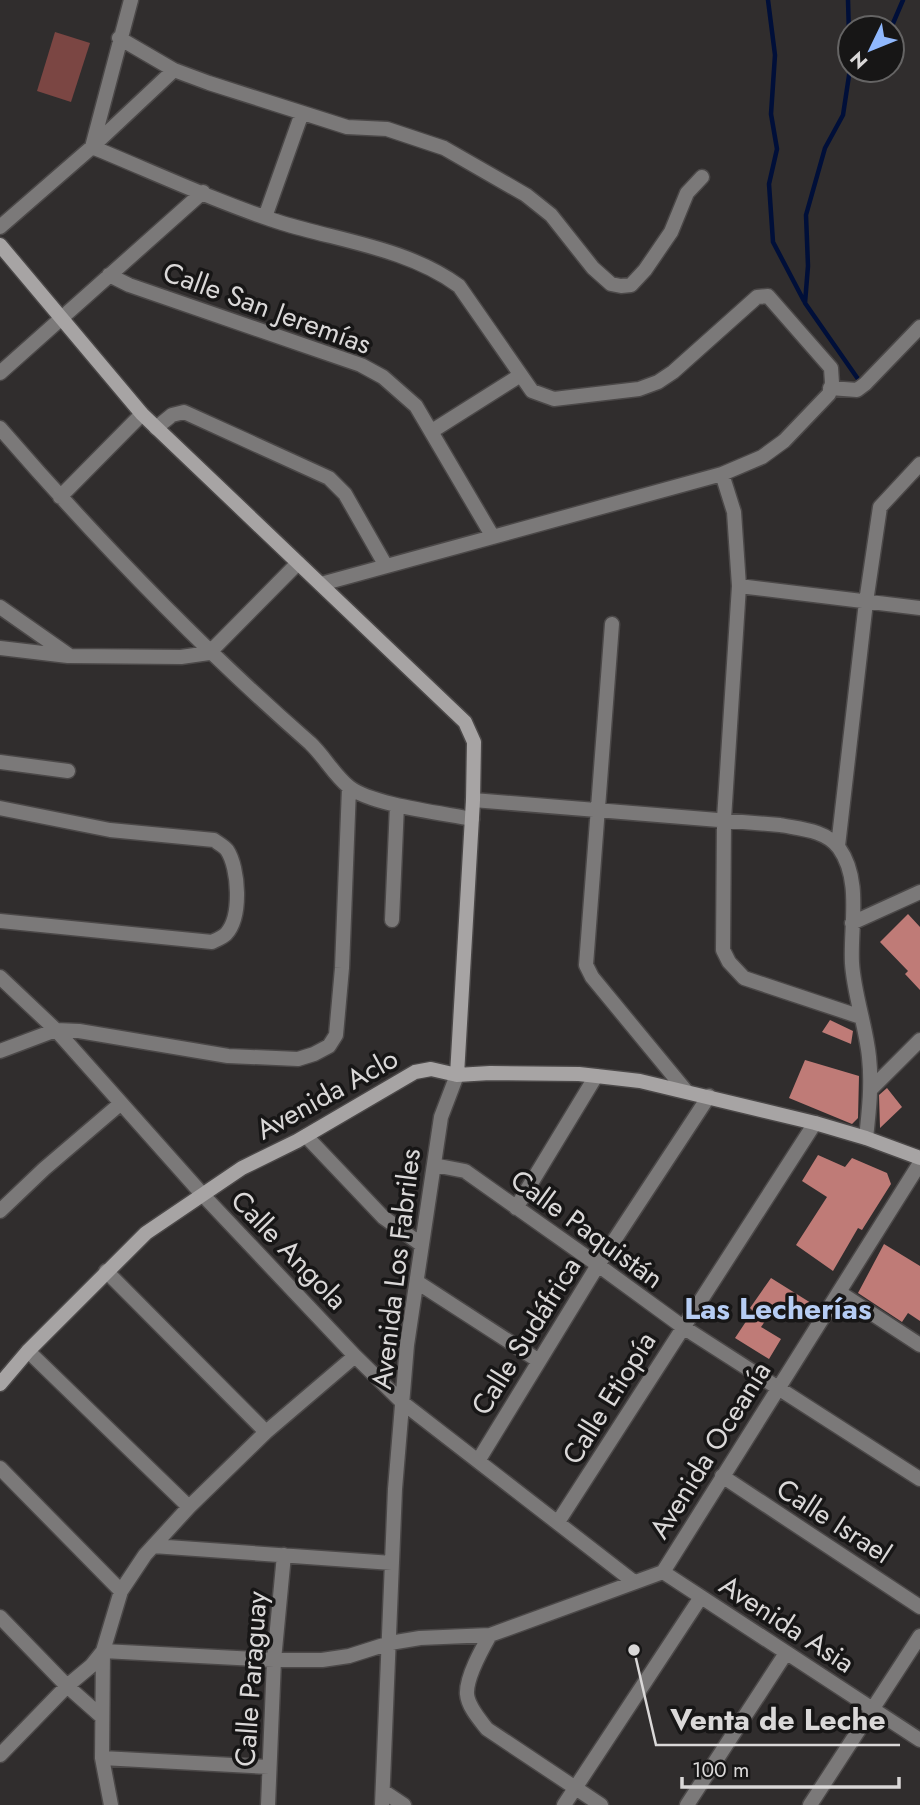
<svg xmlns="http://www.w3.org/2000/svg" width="920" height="1805" font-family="Jost,sans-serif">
	<rect width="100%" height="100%" fill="#302d2d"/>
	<path fill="#7b4643" d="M55,32L90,43L71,102L37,91Z"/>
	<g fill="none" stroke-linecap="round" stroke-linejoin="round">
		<path stroke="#000f39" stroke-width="4.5" d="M768,0L775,55L771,114L777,149L769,184L773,242L804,301
			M848,0L850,69L843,115L825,148L806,215L808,266L805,303L858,379
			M891,28L903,0"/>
	</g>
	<path fill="#bf7b77" d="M908,914L920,927V990L905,974L908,971L880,942Z
		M830,1020L853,1031L851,1044L822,1032Z
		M805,1060L859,1076L858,1118L852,1124L789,1098Z
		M887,1088L902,1107L880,1128L879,1095Z
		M818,1155L845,1167L852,1158L887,1173L891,1184L862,1230L858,1228L833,1271L796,1245L827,1197L802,1181Z
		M884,1244L920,1266V1321L908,1313L902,1322L858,1293Z
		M771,1278L811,1303L799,1321L777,1304L761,1327L781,1339L769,1359L735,1338L753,1311L750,1308Z"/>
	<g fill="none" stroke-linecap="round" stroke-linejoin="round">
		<defs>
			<path id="street" d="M131,0L92,147C153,172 219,203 282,223C341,241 409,249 459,286L532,391L554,399L639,389L658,382L673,372L757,297L768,296L831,368L832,383L829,394L784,441L762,457L722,474L321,584
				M119,38L174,70L209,83L347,127L387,129L444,148L526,195L551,215L593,268L611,284L621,286L631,285L645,270L671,232L687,193L702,177
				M265,217L302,113
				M0,227L92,147L174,70
				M109,275L129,285L361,365L383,377L416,406L493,537
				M0,373L203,192
				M830,388L857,390L865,384L920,327
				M0,428C97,540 199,646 310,743C324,756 334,775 349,787C372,805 442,813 472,819
				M156,428L172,415L184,412L329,478L345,494L386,566
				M432,431L519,376
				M722,474L734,512L739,586L724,819L723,950L729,962L744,978L861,1017
				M60,497L142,414
				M739,586L920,608
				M0,607L70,656L181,657L209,653L298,563
				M612,624L586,965L592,977L686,1091
				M0,648L68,656
				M0,762L68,771
				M473,800L780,825C800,829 826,830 839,848C862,880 850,926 852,963C854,995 866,1026 869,1057C872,1084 869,1111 866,1138
				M0,808L110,830L214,840C218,843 224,846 227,850C239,868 242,917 226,934C223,937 216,940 212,942L0,921
				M838,846L866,602L880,507L920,464
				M392,920L397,805
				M852,923L920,892
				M0,977L56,1030L202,1194L355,1356L403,1403L634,1582
				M0,1051L56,1030L79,1031L228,1056L298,1059L314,1054L329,1046L336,1035L342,968L349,788
				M870,1090L920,1040
				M306,1136L383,1217L422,1245
				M434,1165L465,1171L598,1265L683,1327L920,1479
				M516,1208L596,1076
				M0,1211L44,1169L120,1104
				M106,1271L266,1432
				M417,1282L539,1361
				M839,1292L920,1345
				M28,1351L189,1507
				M478,1461L598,1265L709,1096
				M0,1468L121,1591
				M722,1476L920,1607
				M558,1522L815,1123
				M153,1546L392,1563
				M663,1572L920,1740
				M0,1617L67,1686L102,1717
				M490,1635C482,1649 466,1677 467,1694C468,1707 480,1720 487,1729L601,1805
				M103,1651L274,1660H322L349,1656L390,1643L420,1638L490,1635L663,1572L920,1163
				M0,1755L67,1686L91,1666L103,1651
				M102,1758L269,1767
				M383,1791L404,1805
				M111,1805L102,1758L103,1651L121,1591L145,1555L189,1507L266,1432L355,1356
				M268,1805L274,1660L284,1555
				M382,1805L395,1489L407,1345L441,1117L457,1075
				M564,1805L701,1597
				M687,1805L786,1653
				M810,1805L920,1636"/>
			<path id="secondary" d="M0,245L142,414L465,722L474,742L473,800L457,1075
				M0,1384L28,1351L146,1233L242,1168L297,1141L415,1072L431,1069L457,1075L490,1073L579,1074L640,1081L815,1123L866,1138L920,1158"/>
		</defs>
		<use href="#street" stroke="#4b4848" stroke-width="17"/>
		<use href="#secondary" stroke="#4b4848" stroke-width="17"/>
		<use href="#street" stroke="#7b7979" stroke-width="14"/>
		<use href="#secondary" stroke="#a7a4a4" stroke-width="14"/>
	</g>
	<g text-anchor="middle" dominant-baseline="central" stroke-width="7" stroke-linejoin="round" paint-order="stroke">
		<g font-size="28" fill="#dad8d8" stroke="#171616">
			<text transform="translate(267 308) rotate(20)">Calle San Jeremías</text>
			<text transform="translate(327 1094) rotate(-29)">Avenida Aclo</text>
			<text transform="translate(587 1229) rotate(36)">Calle Paquistán</text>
			<text transform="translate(289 1250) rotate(46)">Calle Angola</text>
			<text transform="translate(396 1269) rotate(-83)">Avenida Los Fabriles</text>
			<text transform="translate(526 1336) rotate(-58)">Calle Sudáfrica</text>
			<text transform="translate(609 1398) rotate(-58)">Calle Etiopía</text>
			<text transform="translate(710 1450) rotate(-58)">Avenida Oceanía</text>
			<text transform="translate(834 1521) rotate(33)">Calle Israel</text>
			<text transform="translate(787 1624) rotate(33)">Avenida Asia</text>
			<text transform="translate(251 1679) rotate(-86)">Calle Paraguay</text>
		</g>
		<g font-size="30" font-weight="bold" fill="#b6cdf4" stroke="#171616">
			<text x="778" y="1308">Las Lecherías</text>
		</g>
	</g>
	<path fill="none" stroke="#dad8d8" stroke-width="2.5" d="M634 1650L656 1745H900"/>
	<circle fill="#dad8d8" stroke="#171616" stroke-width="2.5" cx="634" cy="1650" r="7"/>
	<g font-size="30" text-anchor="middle" font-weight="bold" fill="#dad8d8" stroke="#171616" stroke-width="7" stroke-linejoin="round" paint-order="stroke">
		<text x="778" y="1730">Venta de Leche</text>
	</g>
	<g transform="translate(871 49) rotate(227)"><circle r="33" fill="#171616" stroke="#656464" stroke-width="2"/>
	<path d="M0-5L12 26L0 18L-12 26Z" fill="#90b8fd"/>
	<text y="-10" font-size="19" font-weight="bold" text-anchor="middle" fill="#dad8d8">N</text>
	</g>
	<path d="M682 1777v10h217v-10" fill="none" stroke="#dad8d8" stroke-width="3.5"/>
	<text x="692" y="1777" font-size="21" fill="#dad8d8" stroke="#171616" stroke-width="5" paint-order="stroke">100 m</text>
</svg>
